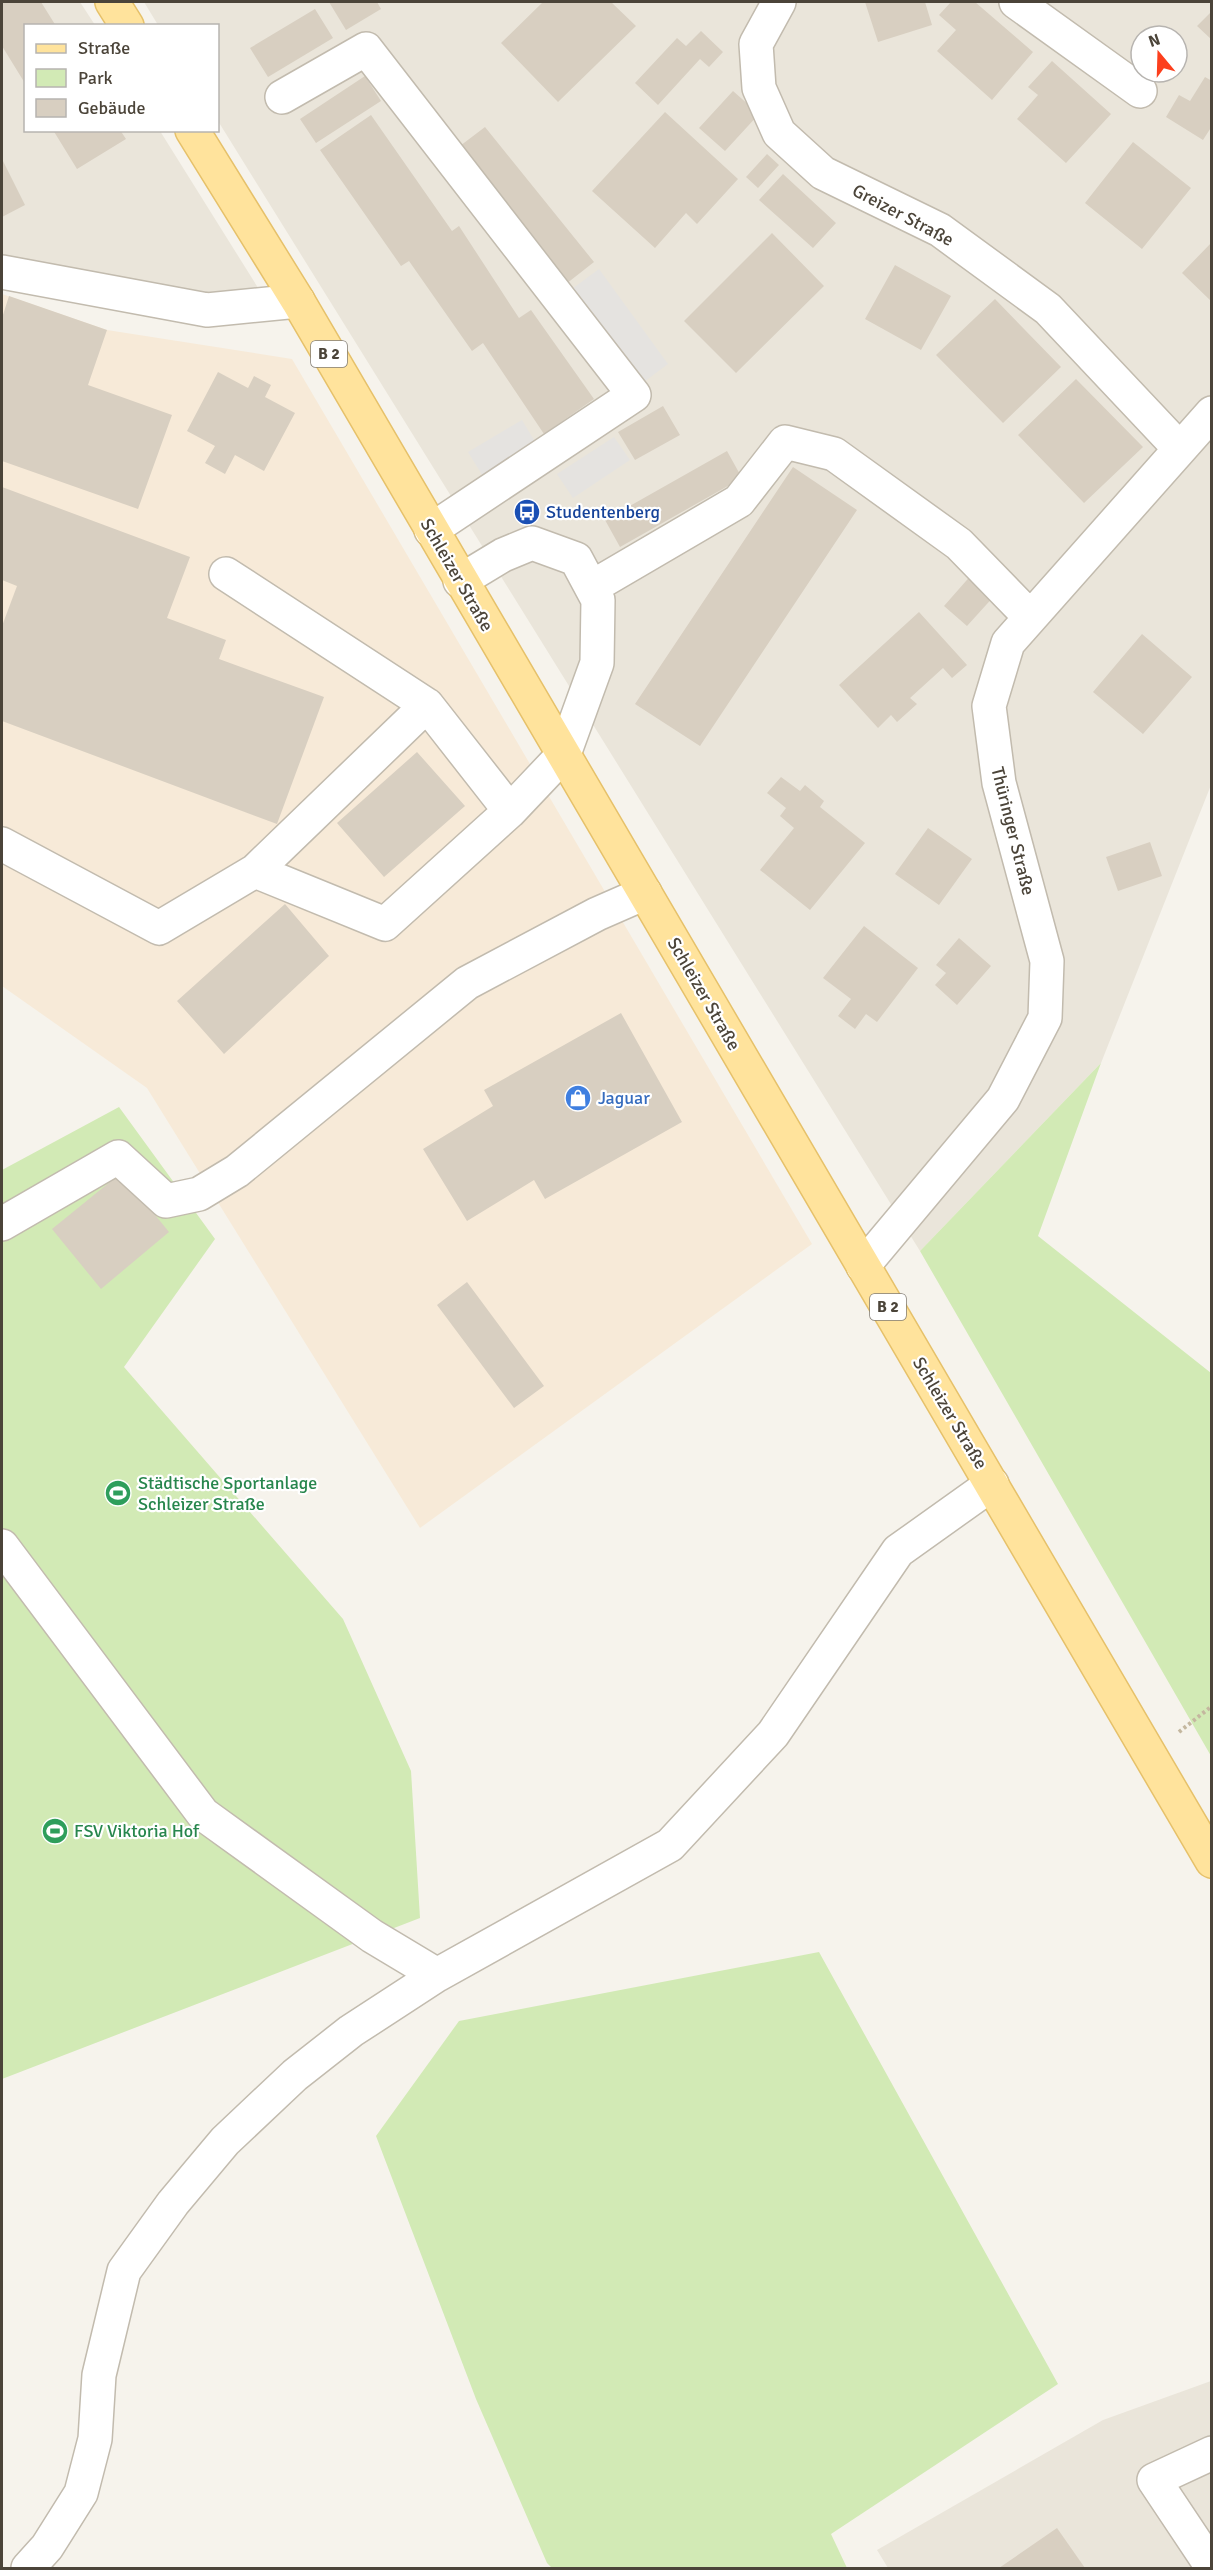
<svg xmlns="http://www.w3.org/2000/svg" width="1213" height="2570" font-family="Signika,sans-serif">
	<rect width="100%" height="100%" fill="#f6f3ec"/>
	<path fill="#eae5da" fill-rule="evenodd" d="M2,2H80L95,25L26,26V130L160,131L260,291L187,307L2,269Z
		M144,2H1211V785L1101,1063L920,1251L218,121V26L158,25ZM1141,36H1177V72H1141Z
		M1211,2381V2568H888L877,2550L1103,2420Z"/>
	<path fill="#f7ead8" d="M2,294L107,330L292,359L812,1244L420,1528L147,1088L2,986Z"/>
	<path fill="#d2eab5" d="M1101,1063L1038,1236L1211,1373V1756L920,1251Z
		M119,1107L215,1239L124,1367L343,1619L411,1771L420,1918L2,2079V1170Z
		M819,1952L1058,2384L831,2534L847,2568H552L547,2563L476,2399L376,2136L459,2021Z"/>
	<path fill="#e5e3e0" d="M599,269L668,364L641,384L572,289Z
		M522,420L537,445L484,478L468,452Z
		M614,437L630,460L573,498L557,474Z"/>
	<path fill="#d8cfc1" d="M2,2H41L56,26H26V85L2,46Z
		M329,2H377L381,9L346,30Z
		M543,2H611L636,26L558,102L501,43Z
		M865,2H925L932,25L878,42Z
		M951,2H975L1033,52L992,100L937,51L956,30L939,15Z
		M315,9L333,38L268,77L250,48Z
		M1212,11V40L1197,26Z
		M701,31L723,52L709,67L700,59L658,105L635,83L677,38L686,46Z
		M1052,61L1111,114L1066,163L1017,119L1038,95L1028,87Z
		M365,76L381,101L316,143L300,119Z
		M1205,77L1212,81V126L1203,140L1166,117L1179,95L1190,101Z
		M733,91L759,114L725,151L699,128Z
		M665,112L738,179L697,224L686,213L655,248L592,191Z
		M371,115L452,231L459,226L519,318L531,310L594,399L544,434L483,343L472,351L409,261L401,266L320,150Z
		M485,127L594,262L566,284L456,149Z
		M53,130H120L126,139L77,169Z
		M1133,142L1191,188L1142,249L1085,203Z
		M767,154L779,165L758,188L746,177Z
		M2,159L25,205L2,217Z
		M783,174L836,223L813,248L759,200Z
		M772,233L824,286L736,373L684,321Z
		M1212,242V302L1182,273Z
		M895,265L951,296L921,350L865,319Z
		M9,296L107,330L88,385L172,415L138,509L2,461V318Z
		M995,299L1061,367L1003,423L936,355Z
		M218,372L248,388L254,376L271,385L265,397L295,413L264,471L235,455L225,474L205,463L215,446L187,431Z
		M1076,379L1143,447L1084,503L1018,435Z
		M663,406L680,435L635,460L618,432Z
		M727,451L742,478L620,547L605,520Z
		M793,467L857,510L700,746L635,704Z
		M2,487L190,557L167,618L226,640L219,659L324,697L277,824L2,721V626L17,586L2,580Z
		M973,573L996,594L967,626L944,606Z
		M919,612L967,665L952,678L943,668L910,698L917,704L897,722L891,715L878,728L839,685Z
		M1142,634L1192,677L1143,734L1093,692Z
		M417,752L465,806L384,877L337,823Z
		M781,777L800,791L805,785L824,801L820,807L865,843L810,910L760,870L794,828L780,816L786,808L767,793Z
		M928,828L972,859L939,905L895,874Z
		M1150,842L1162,876L1118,891L1106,857Z
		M285,904L329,956L224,1054L177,1001Z
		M864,926L918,968L877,1022L866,1014L855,1029L838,1016L851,999L823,978Z
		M959,938L991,966L957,1005L935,985L946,973L936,965Z
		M621,1013L682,1122L545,1199L534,1180L467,1221L423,1149L493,1106L484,1090Z
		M121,1173L169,1232L101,1289L52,1229Z
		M467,1282L544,1386L514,1408L437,1305Z
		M1057,2528L1085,2568H999Z"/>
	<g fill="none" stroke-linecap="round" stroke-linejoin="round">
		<defs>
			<path id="minor" d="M779,2L756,44L759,88L779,133L823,173L940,230L1048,309L1179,448
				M1016,2L1140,91
				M282,97L366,49L634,395L431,530
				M2,272L207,310L298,301
				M226,574L427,705
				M592,587L739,501L785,442L834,454L959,544L1030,617
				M2,844L159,928L255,871L427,705L510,811L564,754L597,663L598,600L576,559L532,543L503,555L460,581
				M255,871L385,924L510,811
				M2,1224L118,1157L166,1201L199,1194L237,1171L467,983L597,914L645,893
				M863,1266L1003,1099L1045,1018L1047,961L999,783L989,706L1008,643L1212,413
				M2,1546L203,1814L372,1936L437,1975
				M1212,2453L1154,2480L1212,2567
				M28,2568L47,2547L81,2493L95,2439L99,2375L124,2271L173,2203L225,2141L295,2075L351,2031L437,1975L670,1845L773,1734L898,1551L992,1484"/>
			<path id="major" d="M112,2L127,26
				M192,130L298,301L1212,1861"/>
		</defs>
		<use href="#minor" stroke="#c2bbae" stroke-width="36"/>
		<use href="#major" stroke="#e6c16a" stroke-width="36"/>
		<path stroke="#c4b79f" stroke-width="4" stroke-dasharray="3 3" stroke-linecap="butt" d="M1179,1732L1212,1706"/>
		<use href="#minor" stroke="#fff" stroke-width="33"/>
		<use href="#major" stroke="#ffe39c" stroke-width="33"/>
	</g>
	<defs>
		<symbol id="bus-disc" viewBox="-11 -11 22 22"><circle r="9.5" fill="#1a4fb4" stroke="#fff"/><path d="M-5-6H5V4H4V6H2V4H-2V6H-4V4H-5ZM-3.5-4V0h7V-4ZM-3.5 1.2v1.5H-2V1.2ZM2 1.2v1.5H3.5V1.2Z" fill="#fff"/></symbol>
		<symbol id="shop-disc" viewBox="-11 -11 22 22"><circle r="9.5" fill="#3f7fe0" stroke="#fff"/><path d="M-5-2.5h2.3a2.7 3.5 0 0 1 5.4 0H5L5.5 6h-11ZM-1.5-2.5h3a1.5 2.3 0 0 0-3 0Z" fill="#fff"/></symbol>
		<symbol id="stadium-disc" viewBox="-11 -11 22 22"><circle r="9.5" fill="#2e9e5b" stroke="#fff"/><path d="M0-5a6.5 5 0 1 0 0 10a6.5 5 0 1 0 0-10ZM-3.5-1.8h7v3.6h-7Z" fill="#fff"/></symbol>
	</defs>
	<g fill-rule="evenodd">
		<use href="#bus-disc" x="512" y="497" width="30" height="30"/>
		<use href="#shop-disc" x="563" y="1083" width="30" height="30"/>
		<use href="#stadium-disc" x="103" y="1478" width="30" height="30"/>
		<use href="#stadium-disc" x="40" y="1816" width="30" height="30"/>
	</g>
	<g text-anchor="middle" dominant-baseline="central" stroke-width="4.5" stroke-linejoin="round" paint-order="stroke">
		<g fill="#fff" stroke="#817c74" stroke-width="1.5">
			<rect x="311" y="341" width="36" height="26" rx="4.5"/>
			<rect x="870" y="1294" width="36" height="26" rx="4.5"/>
		</g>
		<g font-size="16" font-weight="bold" fill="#4b4439">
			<text x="329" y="354">B 2</text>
			<text x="888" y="1307">B 2</text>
		</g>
		<g font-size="18" fill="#4b4439" stroke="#fff">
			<text transform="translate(903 215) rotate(28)">Greizer Straße</text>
			<text transform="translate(457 575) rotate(60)">Schleizer Straße</text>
			<text transform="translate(1013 831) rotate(76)">Thüringer Straße</text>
			<text transform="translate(704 994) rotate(60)">Schleizer Straße</text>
			<text transform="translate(950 1413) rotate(59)">Schleizer Straße</text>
		</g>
		<g font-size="18" fill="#164399" stroke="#fff" text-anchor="start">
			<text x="546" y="512">Studentenberg</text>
		</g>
		<g font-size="18" fill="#366cbe" stroke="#fff" text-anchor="start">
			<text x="598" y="1098">Jaguar</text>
		</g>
		<g font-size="18" fill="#27864d" stroke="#fff" text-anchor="start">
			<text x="138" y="1483">Städtische Sportanlage<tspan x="138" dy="21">Schleizer Straße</tspan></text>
			<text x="74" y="1831">FSV Viktoria Hof</text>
		</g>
	</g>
	<rect width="1213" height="2570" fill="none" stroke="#4b4439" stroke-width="6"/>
	<rect x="24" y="24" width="195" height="108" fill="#ffffff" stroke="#b7b4b0" stroke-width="1.5"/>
	<rect x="36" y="44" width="30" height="9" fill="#ffe39c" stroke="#b7b4b0" stroke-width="1.5"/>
	<text x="78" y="54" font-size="18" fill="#4b4439">Straße</text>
	<rect x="36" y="69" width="30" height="18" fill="#d2eab5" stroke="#b7b4b0" stroke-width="1.5"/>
	<text x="78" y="84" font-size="18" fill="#4b4439">Park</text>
	<rect x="36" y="99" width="30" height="18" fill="#d8cfc1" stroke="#b7b4b0" stroke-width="1.5"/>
	<text x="78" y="114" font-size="18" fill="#4b4439">Gebäude</text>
	<g transform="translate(1159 54) rotate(341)"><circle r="28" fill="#ffffff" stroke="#b7b4b0" stroke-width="1.5"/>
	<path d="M0-4.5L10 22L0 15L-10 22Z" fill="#fc3f1d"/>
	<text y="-9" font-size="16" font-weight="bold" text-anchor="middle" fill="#4b4439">N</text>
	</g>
</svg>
